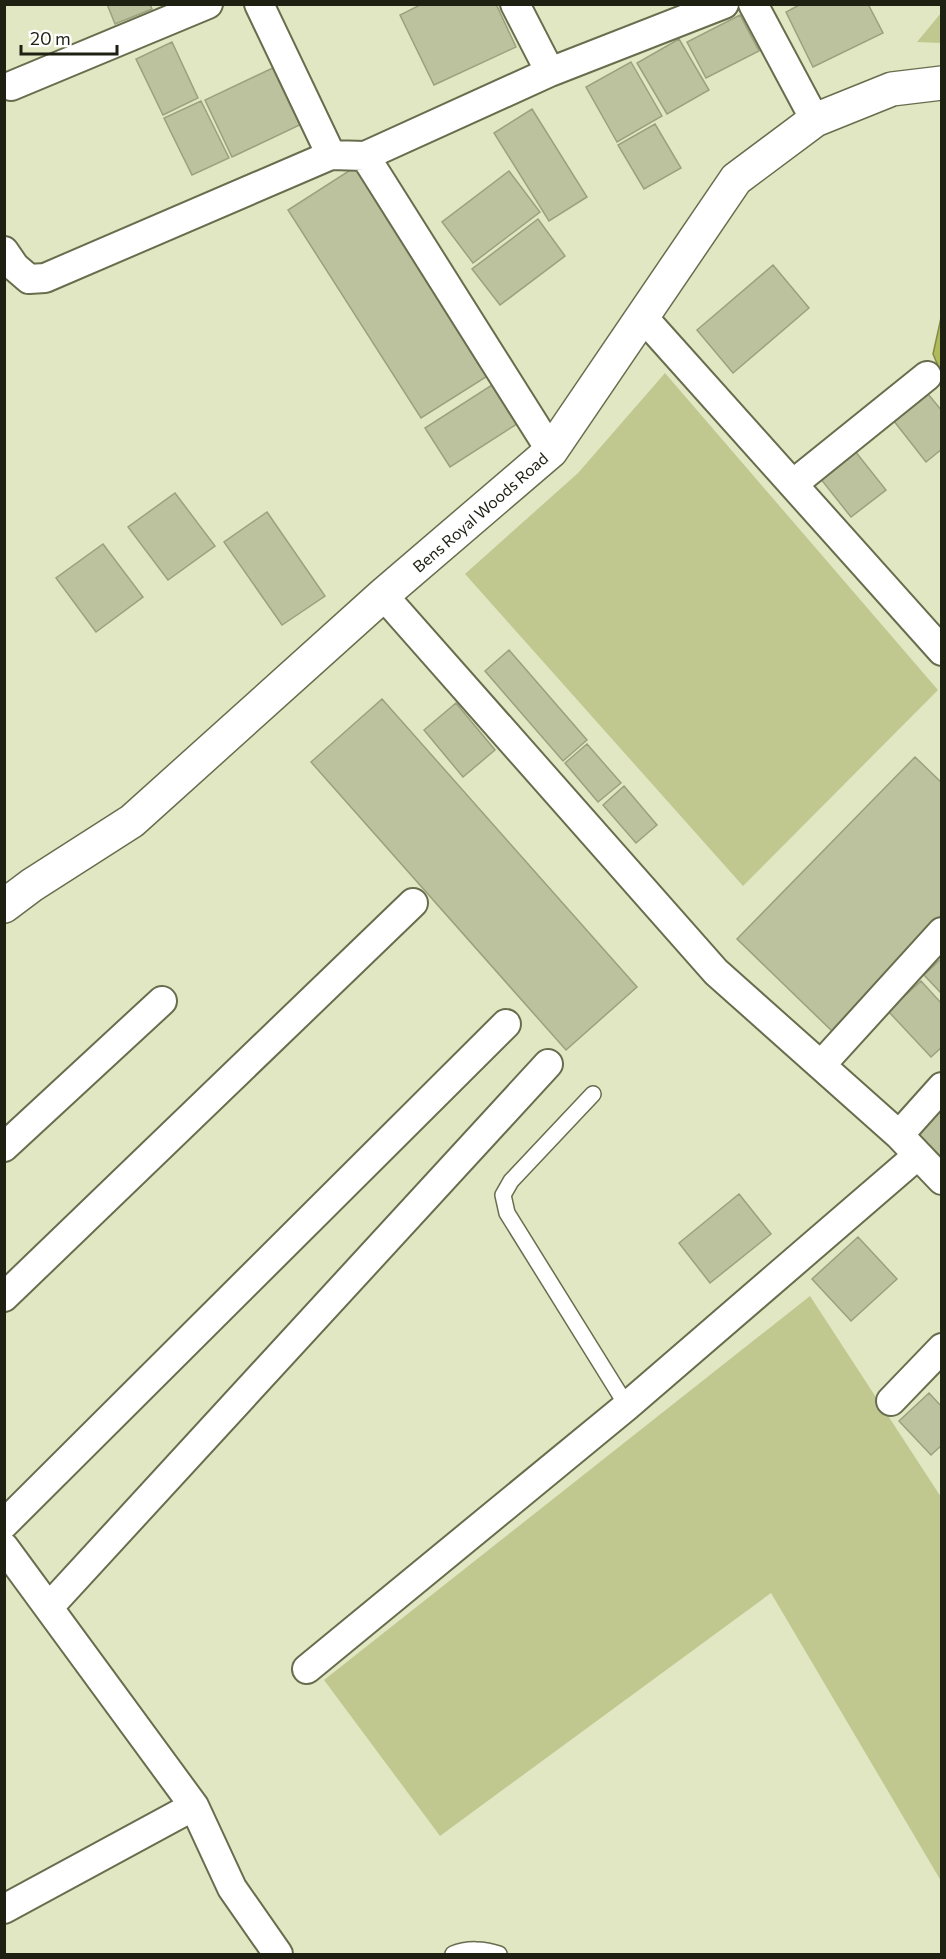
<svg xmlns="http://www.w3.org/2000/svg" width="946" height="1959" font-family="Commissioner,sans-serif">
	<rect width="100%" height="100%" fill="#e1e7c3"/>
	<path fill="#c0c890" d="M941,13V43L917,42Z
		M665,373L938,690L743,886L465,574L578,473Z
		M810,1296L941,1497V1881L771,1593L440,1836L324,1680Z"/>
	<path fill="#b0ba5b" stroke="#848c45" stroke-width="1.5" d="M941,318V373L933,354Z"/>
	<path fill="#bcc29e" stroke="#9ba07e" stroke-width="1.5" d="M107,4H150L152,9L115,24Z
		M422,4H496L516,47L434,85L400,15Z
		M801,4H868L883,33L813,67L786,12Z
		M740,15L759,51L706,78L687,42Z
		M679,39L709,90L667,114L637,63Z
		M172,42L198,98L163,115L136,59Z
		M631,62L662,116L617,142L586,87Z
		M279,65L306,122L232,157L205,100Z
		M201,101L229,158L192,175L164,118Z
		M532,109L587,197L549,221L494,133Z
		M655,124L681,168L644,189L618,145Z
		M355,167L489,375L421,418L288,210Z
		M509,171L540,212L473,263L442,222Z
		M538,219L565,256L500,305L472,269Z
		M773,265L809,308L733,373L697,330Z
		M495,383L520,422L450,467L425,428Z
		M924,389L942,411V449L926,462L890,416Z
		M851,446L886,490L851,517L816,473Z
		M175,493L215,546L168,580L128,527Z
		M267,512L325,596L282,625L224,542Z
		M103,544L143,597L96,632L56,578Z
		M509,650L587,740L563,761L485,671Z
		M382,699L637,987L566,1050L311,762Z
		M456,703L495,750L463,777L424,730Z
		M587,744L621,783L598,802L565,763Z
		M915,757L942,783V921L833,1032L737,939Z
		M624,786L657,825L636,843L603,805Z
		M942,958V994L924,975Z
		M921,981L942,1004V1047L931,1057L888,1011Z
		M942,1107V1165L913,1133Z
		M739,1194L771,1234L710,1283L679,1243Z
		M858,1237L897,1279L851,1321L812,1279Z
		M929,1393L942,1407V1445L931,1455L899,1421Z"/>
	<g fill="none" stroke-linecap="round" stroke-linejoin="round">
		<defs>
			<path id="service" d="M593,1094L511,1181L503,1195L507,1213L627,1406
				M453,1954C467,1948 485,1949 499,1954"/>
			<path id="minor" d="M259,4L331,155
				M515,4L550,72
				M753,4L815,120
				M11,86L208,4
				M365,156L551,451
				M4,251L15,267L29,279L45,278L331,155L365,156L550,72L724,4
				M642,316L942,651
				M793,484L927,376
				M383,595L716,972L899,1135L942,1180
				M821,1065L942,932
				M899,1135L942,1087
				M4,1147L162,1001
				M4,1297L413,903
				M891,1401L942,1348
				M4,1524L506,1024
				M4,1547L194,1806L232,1888L278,1954
				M49,1607L548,1064
				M307,1669L627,1406L918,1155
				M4,1909L194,1806"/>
			<path id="tertiary" d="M4,906L32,885L132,821L383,595L551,451L736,179L815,120L892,89L942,83"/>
		</defs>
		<use href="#service" stroke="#686d4d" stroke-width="18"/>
		<use href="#minor" stroke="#686d4d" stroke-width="32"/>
		<use href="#tertiary" stroke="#686d4d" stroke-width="36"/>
		<use href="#service" stroke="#fff" stroke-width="15"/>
		<use href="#minor" stroke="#fff" stroke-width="28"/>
		<use href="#tertiary" stroke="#fff" stroke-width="33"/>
	</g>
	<g text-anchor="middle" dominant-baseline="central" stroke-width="4.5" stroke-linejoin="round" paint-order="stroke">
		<g font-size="16" fill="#1e2012" stroke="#fff">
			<text transform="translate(480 512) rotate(-41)">Bens Royal Woods Road</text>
		</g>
	</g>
	<rect width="946" height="1959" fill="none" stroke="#1e2012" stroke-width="12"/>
	<path d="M21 45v9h96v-9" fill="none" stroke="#1e2012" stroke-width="3"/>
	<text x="30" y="45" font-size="18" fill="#1e2012" stroke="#ffffff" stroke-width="4.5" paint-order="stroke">20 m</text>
</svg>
